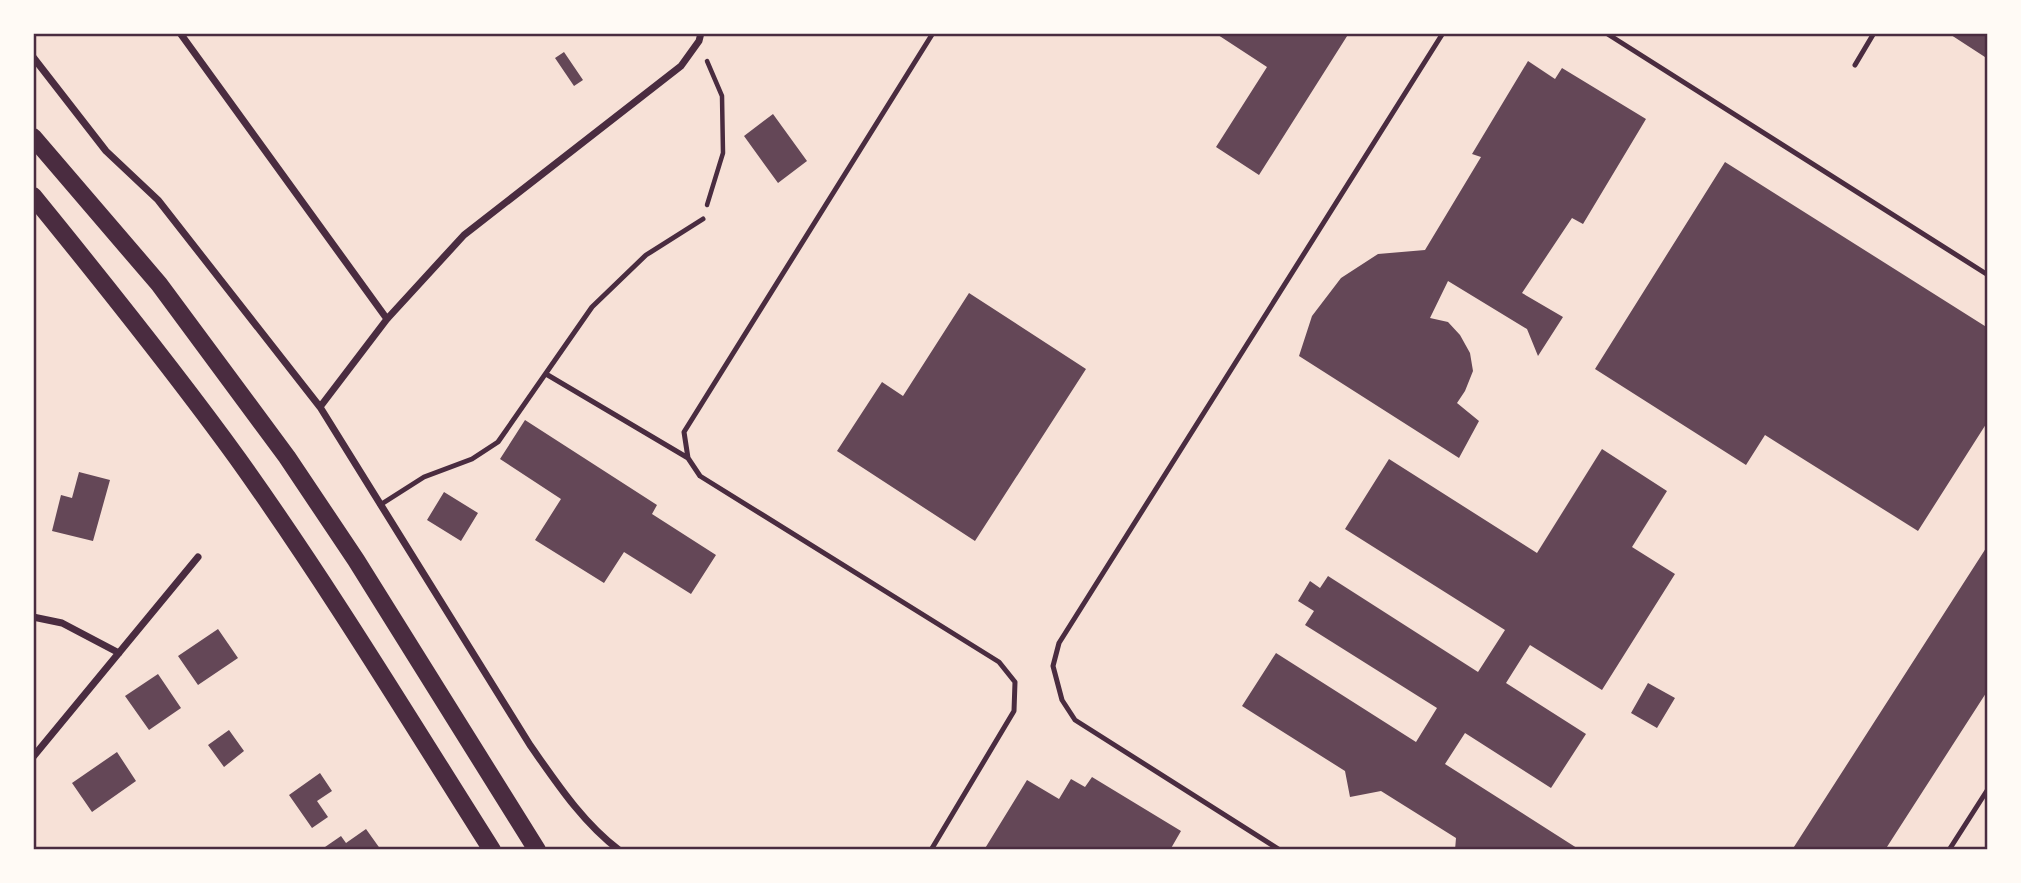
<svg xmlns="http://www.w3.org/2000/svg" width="2021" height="883" font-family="Ubuntu,sans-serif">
	<rect width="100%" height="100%" fill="#f7e1d7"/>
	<path fill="#644757" d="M1215,33H1349L1259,175L1216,147L1267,67Z
		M1948,33H1988V59Z
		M564,52L583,80L574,86L555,58Z
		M1528,61L1555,79L1562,68L1646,119L1583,224L1572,218L1522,293L1563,317L1538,356L1527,329L1448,281L1430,318L1448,322L1460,335L1470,353L1473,371L1465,391L1457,403L1479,421L1459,458L1299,356L1312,316L1341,278L1378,254L1425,250L1481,157L1472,154Z
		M773,114L807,161L778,183L744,136Z
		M1725,162L1988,328V421L1918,531L1765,435L1746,465L1595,369Z
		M969,293L1086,369L975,541L837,451L882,382L903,396Z
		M525,420L657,505L652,514L716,555L691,594L624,552L604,583L535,540L561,499L500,459Z
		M1602,449L1667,491L1632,547L1675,574L1602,690L1530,645L1506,683L1586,734L1551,788L1465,733L1445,764L1580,850H1455L1456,838L1381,791L1350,797L1345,771L1242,706L1276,653L1416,742L1437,708L1305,625L1314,611L1298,601L1310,581L1320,588L1328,576L1478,672L1505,630L1345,529L1389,459L1537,553Z
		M79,472L110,480L93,541L52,531L61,495L72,498Z
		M444,492L478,513L461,541L427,520Z
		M1988,545V690L1885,850H1792Z
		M218,629L238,658L198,685L178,656Z
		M158,674L181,708L149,730L125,696Z
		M1648,683L1675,698L1657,728L1631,713Z
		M229,730L244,751L224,767L208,745Z
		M117,752L136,781L92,812L72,783Z
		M320,773L332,791L317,801L328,817L312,828L289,795Z
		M1092,777L1181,831L1170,850H984L1027,780L1059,799L1071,779L1085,787Z
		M366,829L381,850H327L325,847L341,836L346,843Z"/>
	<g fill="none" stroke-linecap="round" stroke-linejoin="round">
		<path stroke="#4a2c40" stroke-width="4.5" d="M707,61L722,96L723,153L707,205"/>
		<path stroke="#4a2c40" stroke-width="5" d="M1606,33L1988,275
			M1855,65L1874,33
			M546,374L688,458
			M380,505L424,477L472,459L498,442L592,307L646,255L703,219
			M931,850L1014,711L1015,682L999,662L700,476L688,458L684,432L933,33
			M1280,850L1075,720L1062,700L1053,666L1059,643L1443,33
			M1949,850L1988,789"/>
		<path stroke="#4a2c40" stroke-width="7" d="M180,33L387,319
			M33,57L106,151L158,200L320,407L530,745C556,782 582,822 619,850
			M320,407L387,319L464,235L681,66L699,41L701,33
			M33,617L62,623L119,653
			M33,757L198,557"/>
		<path stroke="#4a2c40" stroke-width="18" d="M33,137L159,284L287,457L356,560L537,850
			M33,196C103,282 173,369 238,459C328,585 409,719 492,850"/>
	</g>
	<rect width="2021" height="883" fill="none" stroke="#fffaf5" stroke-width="70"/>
	<rect x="35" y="35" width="1951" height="813" fill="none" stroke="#4a2c40" stroke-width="2.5"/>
</svg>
